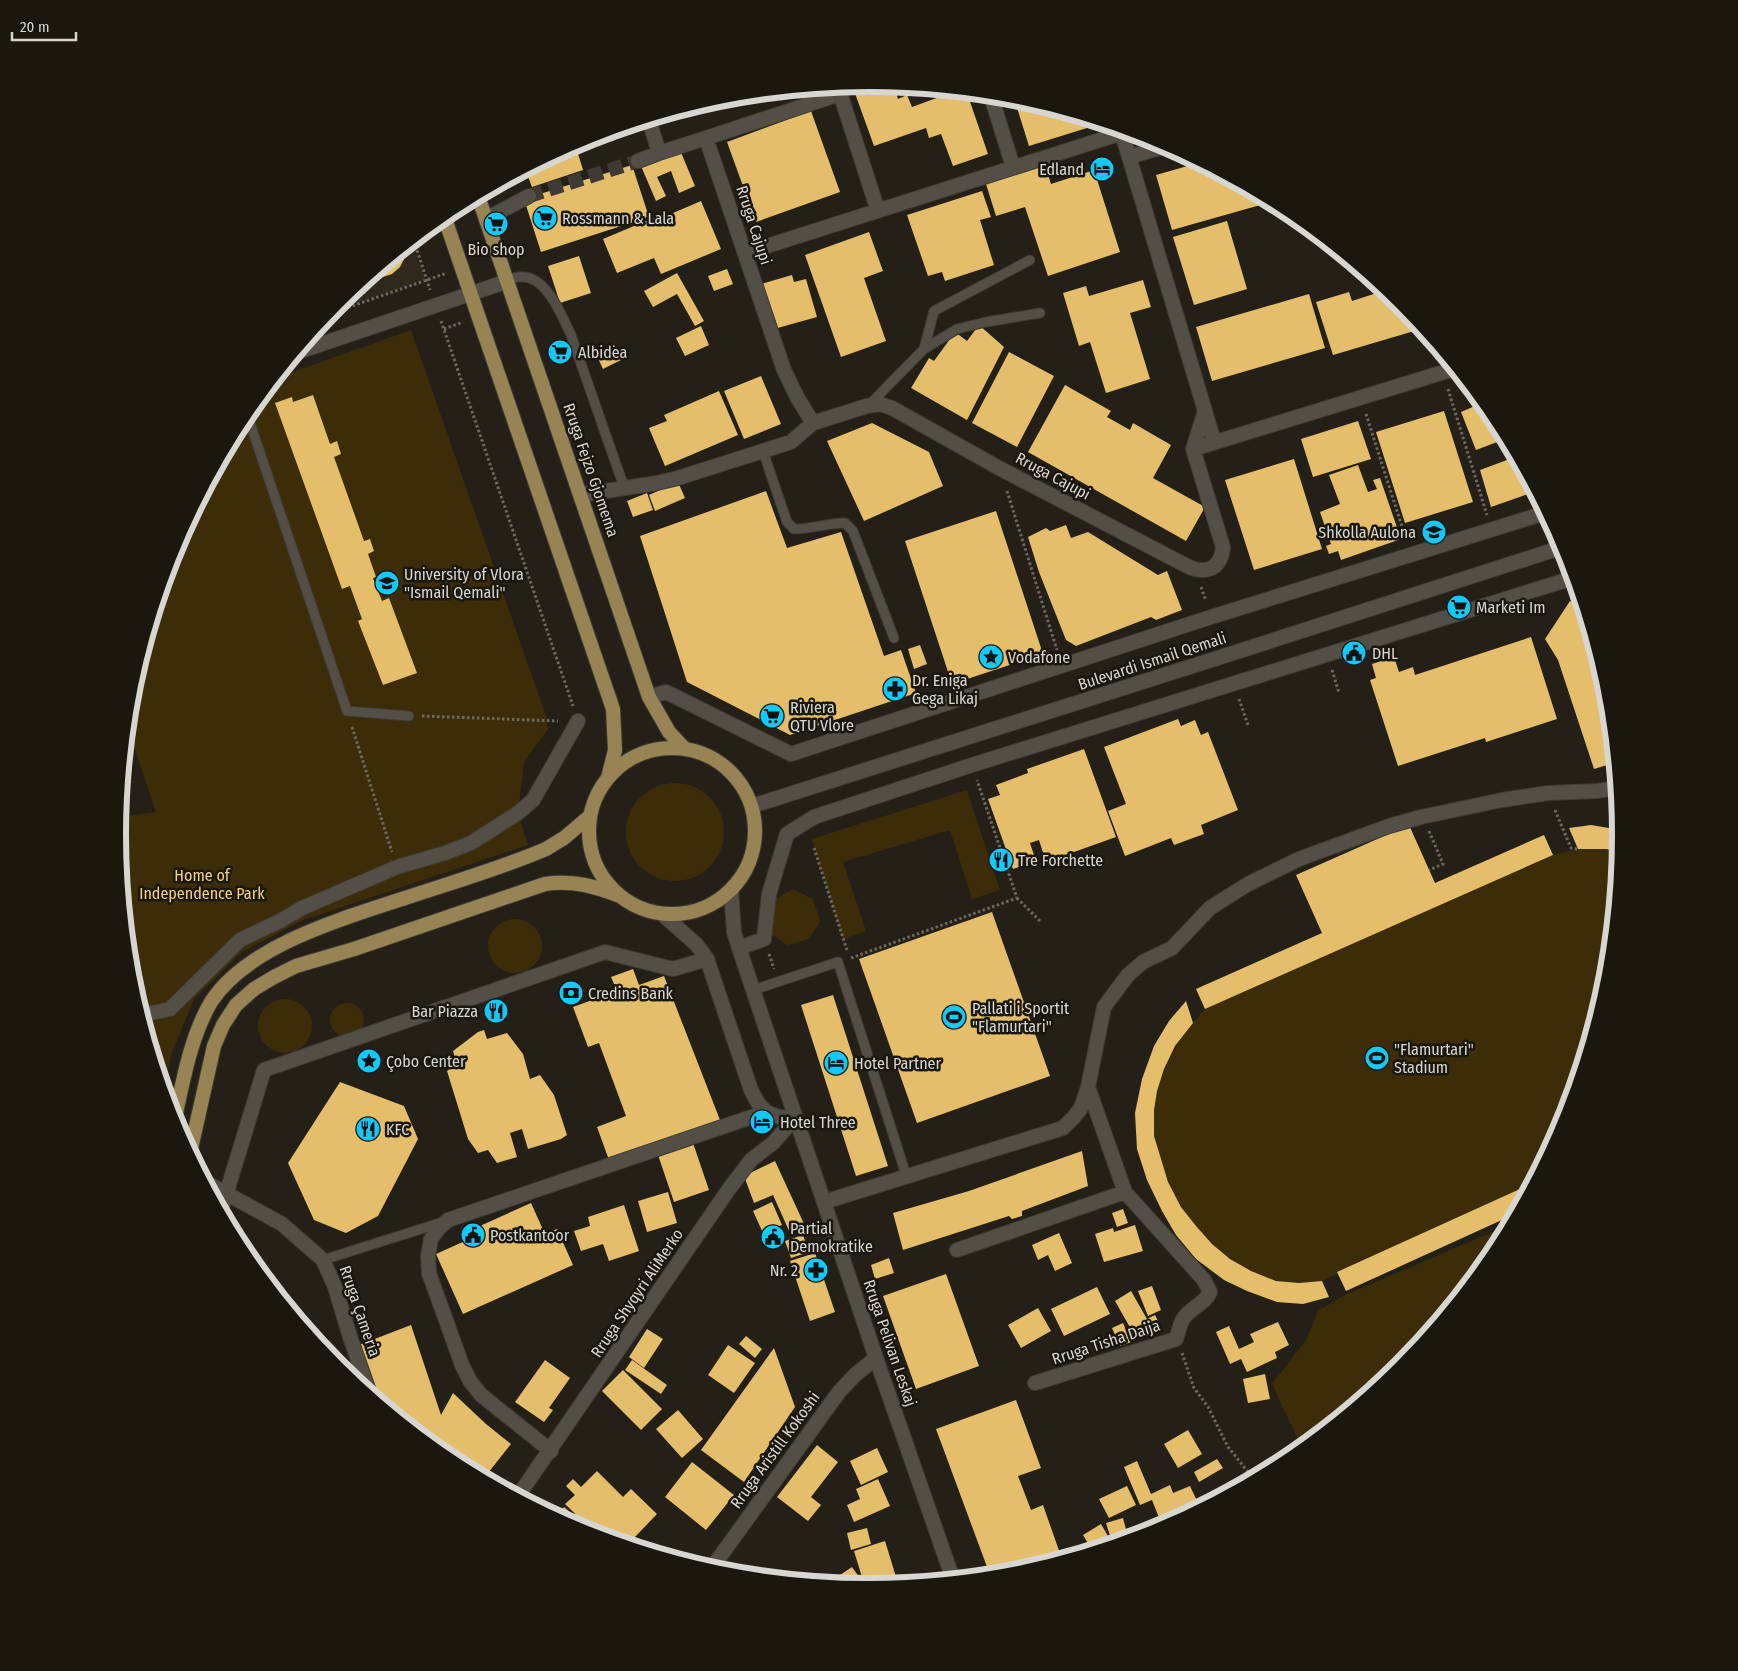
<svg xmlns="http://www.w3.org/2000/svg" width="1738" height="1671" font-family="'Fira Sans Condensed',sans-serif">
	<rect width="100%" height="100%" fill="#242018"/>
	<path fill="#2f291b" d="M412,243L425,279L331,312L338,304Z"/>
	<path fill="#3c2d08" d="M411,330L546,716L548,729L524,762L518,813L528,845L303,920L242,952L194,999L171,1055L164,1089L132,982L117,835L119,817L156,812L128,729L132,689L175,548L244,418L276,378Z
		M626 832a49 49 0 1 1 98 0a49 49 0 1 1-98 0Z
		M967,790L1000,890L972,899L950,830L843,862L866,931L843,939L812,839Z
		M1578,849H1607L1619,854L1606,982L1563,1123L1531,1184L1322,1281C1306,1283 1291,1284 1276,1280C1209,1264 1147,1178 1154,1109C1158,1070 1179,1038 1205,1009L1553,855Z
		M793,889L813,899L820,921L809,939L787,945L769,932L775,899Z
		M488 946a27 27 0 1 1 54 0a27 27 0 1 1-54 0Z
		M258 1026a27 27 0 1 1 54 0a27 27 0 1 1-54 0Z
		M330 1020a17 17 0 1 1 34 0a17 17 0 1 1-34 0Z
		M1509,1225L1494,1253L1400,1367L1302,1448L1272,1384L1306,1340L1318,1311L1345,1295Z"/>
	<path fill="#e4be6a" d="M869,84L894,86L898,99L907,95L912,107L953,92L967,93L988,154L953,166L941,134L929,138L926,128L874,146L852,85Z
		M1014,98L1084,119L1087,128L1029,146Z
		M811,111L840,192L756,222L727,142Z
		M633,125L634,128L576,147L583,170L532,187L527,174L515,178L582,141Z
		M680,150L695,186L679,193L671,171L657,177L666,196L656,201L641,166Z
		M1198,163L1222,176L1271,202L1172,230L1156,175Z
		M632,165L649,217L541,252L524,199Z
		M1045,165L1051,184L1094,170L1120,252L1048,276L1025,207L996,216L986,184Z
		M982,191L991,217L980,220L994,265L945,281L942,272L928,276L907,215Z
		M701,201L721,249L661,274L654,258L617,273L603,239L658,216L659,219Z
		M1227,221L1247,289L1194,305L1173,237Z
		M869,232L883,271L864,278L886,341L841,357L805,255Z
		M405,249L404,259L400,267L392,274L383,277L372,276Z
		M579,256L591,293L560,303L548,266Z
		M727,269L733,284L714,291L708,276Z
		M677,273L704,321L695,326L677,294L653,307L644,291Z
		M792,275L794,282L806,279L817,317L774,329L761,284Z
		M1143,280L1151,307L1130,313L1150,379L1106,393L1090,342L1079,346L1063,293L1086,286L1089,296Z
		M1378,286L1401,304L1421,329L1333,355L1316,302L1349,292L1352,301L1380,292Z
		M1309,294L1325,348L1212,381L1196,327Z
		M979,325L1004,347L967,420L911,388L929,358L934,361L955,332L967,341Z
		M701,326L709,345L685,356L676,338Z
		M614,345L621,360L603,369L596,354Z
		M1009,352L1054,376L1017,447L972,423Z
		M761,376L781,424L744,439L724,391Z
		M1065,385L1111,411L1107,417L1130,430L1133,423L1171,445L1153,478L1205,507L1186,541L1028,452Z
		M719,391L738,435L665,466L649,428L667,421L664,415Z
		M313,395L330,444L337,441L341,454L334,457L364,541L370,539L374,551L368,554L376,577L373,578L382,601L389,598L417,673L383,685L358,621L362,619L350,586L342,589L275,403L292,397L293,402Z
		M1482,403L1494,418L1505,439L1476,450L1461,412Z
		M1444,411L1473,502L1405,523L1376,432Z
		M1358,421L1371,459L1313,477L1301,439Z
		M872,423L929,452L943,486L864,521L827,441Z
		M1515,457L1534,492L1491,507L1480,470Z
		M1294,459L1322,549L1254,570L1225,480Z
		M1358,465L1368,492L1377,489L1373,480L1380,478L1401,539L1341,560L1338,551L1329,554L1326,546L1331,544L1320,512L1340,504L1329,475Z
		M678,482L685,498L655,511L649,495Z
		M766,491L787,548L841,532L884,656L901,650L916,693L790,735L687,682L640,536Z
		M647,493L653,510L633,517L627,501Z
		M996,511L1043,654L952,684L905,541Z
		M1066,525L1071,538L1088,532L1158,575L1167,571L1182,610L1156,620L1151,617L1076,646L1066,640L1039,572L1028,537L1046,528L1050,531Z
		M1570,601L1582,608L1606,689L1614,763L1594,769L1558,660L1545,639Z
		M1531,637L1557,719L1486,742L1485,738L1398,766L1370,680L1376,678L1372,664L1394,657L1399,672L1413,667L1415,675Z
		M920,645L927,664L914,669L908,649Z
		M1178,719L1181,726L1195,720L1201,735L1208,732L1238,810L1201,825L1204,834L1174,845L1171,838L1125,856L1108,811L1126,804L1104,747Z
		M1084,749L1116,837L1046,862L1039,840L1030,843L1036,861L1013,869L988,799L1000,795L996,785L1028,773L1027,769Z
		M1409,825L1435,883L1544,835L1553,855L1205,1009L1196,989L1322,933L1296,875Z
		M1591,825L1615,829L1620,832L1619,854L1607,849H1578L1569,828Z
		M992,912L1050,1076L917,1123L859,959Z
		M633,969L639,985L664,976L720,1120L609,1160L597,1127L626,1116L599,1043L588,1047L573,1007L617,991L611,977Z
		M833,995L888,1166L856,1176L801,1005Z
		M1186,1001L1193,1023L1175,1046L1164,1069L1157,1091L1154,1110V1136L1168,1182L1181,1207L1196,1226L1212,1244L1230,1259L1251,1271L1276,1281L1299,1283L1322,1281L1329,1297L1303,1304L1277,1302L1247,1291L1224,1280L1196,1259L1176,1235L1162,1211L1147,1180L1137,1149L1135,1113L1142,1079L1154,1046L1169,1021Z
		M484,1030L487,1039L507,1033L523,1054L530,1079L540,1075L554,1095L567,1135L561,1139L528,1149L522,1129L510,1133L517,1157L497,1163L488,1150L478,1153L468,1139L447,1071L457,1064L453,1051L478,1032Z
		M340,1082L404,1106L418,1139L378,1216L346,1233L314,1220L288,1163Z
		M693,1143L709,1190L674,1202L658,1155Z
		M1082,1151L1088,1186L1022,1211V1216L1012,1219L1009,1216L903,1250L893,1213L969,1191Z
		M775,1161L805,1226L790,1233L773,1195L754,1203L744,1176Z
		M1531,1184L1515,1214L1346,1291L1337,1272Z
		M668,1192L677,1223L647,1232L638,1201Z
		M772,1202L782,1225L763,1233L753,1211Z
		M531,1203L545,1234L557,1229L573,1265L463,1314L436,1254L465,1241L462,1234Z
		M624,1205L639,1251L609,1261L603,1244L581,1251L574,1231L590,1226L588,1217Z
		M1123,1209L1128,1223L1117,1227L1112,1213Z
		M1135,1225L1143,1251L1104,1262L1095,1234L1113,1228L1114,1232Z
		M1059,1233L1072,1263L1055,1271L1048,1255L1038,1260L1032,1245Z
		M803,1235L809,1252L791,1258L785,1241Z
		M815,1253L835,1312L810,1321L790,1261Z
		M889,1258L894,1273L875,1279L871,1265Z
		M946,1274L979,1366L916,1389L883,1296Z
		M1152,1286L1161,1310L1148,1316L1138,1291Z
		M1097,1287L1110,1314L1064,1336L1051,1309Z
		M1131,1291L1147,1319L1155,1315L1160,1325L1136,1338L1115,1301Z
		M1038,1308L1051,1331L1021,1348L1008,1325Z
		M1278,1322L1289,1345L1275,1352L1277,1358L1247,1372L1241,1359L1230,1364L1216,1332L1229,1326L1239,1349L1254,1342L1250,1334Z
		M1123,1323L1131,1342L1120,1346L1112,1328Z
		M411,1325L441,1415L453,1393L486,1424L511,1444L484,1478L451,1460L381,1403L359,1345Z
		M647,1329L663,1339L644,1368L629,1357Z
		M746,1336L762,1349L755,1358L739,1344Z
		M728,1345L755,1363L734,1393L708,1375Z
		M774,1348L795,1407L744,1482L701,1450Z
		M545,1360L570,1378L549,1408L553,1410L544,1422L515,1402Z
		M632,1360L667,1385L661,1394L625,1370Z
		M623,1370L662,1409L641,1430L602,1391Z
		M1265,1374L1270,1399L1248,1403L1243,1379Z
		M1016,1400L1041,1468L1018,1476L1031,1510L1043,1505L1062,1559L1015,1573L990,1575L936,1429Z
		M678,1410L703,1439L682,1458L656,1429Z
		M1188,1430L1202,1454L1178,1468L1164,1444Z
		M817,1445L838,1462L811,1497L821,1505L808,1521L777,1497Z
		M877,1448L888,1472L861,1485L850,1461Z
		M1217,1459L1223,1468L1199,1482L1194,1472Z
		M1137,1461L1151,1494L1170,1485L1173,1493L1190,1486L1198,1503L1160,1520L1152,1500L1140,1505L1124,1467Z
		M692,1462L734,1495L706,1530L665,1497Z
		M597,1471L623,1497L631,1489L657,1514L634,1538L636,1540L631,1545L597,1535L565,1504L575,1495L566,1486L573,1479L581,1487Z
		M878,1479L890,1506L854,1522L847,1505L860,1499L856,1489Z
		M1127,1486L1136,1505L1109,1518L1099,1499Z
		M564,1507L584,1524L580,1529L556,1517Z
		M1123,1518L1128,1537L1112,1542L1106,1523Z
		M1145,1522L1150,1532L1140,1535L1136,1528Z
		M1101,1524L1112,1543L1092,1550L1083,1535Z
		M867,1528L871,1544L851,1550L847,1533Z
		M885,1541L897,1580L876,1587H865L854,1551Z
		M852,1567L862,1581L854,1586L828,1583Z"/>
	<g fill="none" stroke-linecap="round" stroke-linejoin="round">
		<path stroke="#3f3b34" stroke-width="14" stroke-dasharray="14 7" stroke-linecap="butt" d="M529,196L638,161"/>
		<defs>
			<path id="service" d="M508,281C511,279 515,277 519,277C546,274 562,316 571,335L624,487
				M924,349L957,329L986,322L1040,313
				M869,405L924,349L934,311L1030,260
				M247,414L347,711L409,716
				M763,451L787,522L794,529C811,529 827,523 845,523L853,531L894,638
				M753,990L838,962L907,1178
				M323,1260L443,1222"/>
			<path id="pedestrian" d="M649,697L666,692L791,754L1211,617L1545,513
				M739,948L764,939L769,894L787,834L814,817L972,765L1573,578
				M142,1015L170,1009L240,940L280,921L302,908L397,867L445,853L471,843L518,813L533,800L578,721
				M221,1211L264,1070L605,952L673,969L707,959"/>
			<path id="minor" d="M838,87L878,211
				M991,96L1013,167
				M649,120L659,153L706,138L784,370L797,397L813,423L867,406L880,404L892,408L999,468L1187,566C1206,575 1221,569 1223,547L1193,449L1205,411L1121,130
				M706,138L840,94
				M1129,157L1166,146
				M638,161L659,153
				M486,219L529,196
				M745,253L1122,133
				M298,352L508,281
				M1205,411L1214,442
				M1193,449L1454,369
				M580,495L657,483L678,478L791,442L813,423
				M207,1183L282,1224L323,1260L335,1287L350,1337L370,1394
				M824,1202L1063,1128L1074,1117L1081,1108L1088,1087L1104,1007L1128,975L1143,962L1172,948L1210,908L1248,884L1299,859L1389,826L1421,817L1502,800L1548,793L1597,791L1616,788
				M957,1250L1125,1192L1088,1087
				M1035,1383L1176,1339C1178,1333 1180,1324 1183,1319C1190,1308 1206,1303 1210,1292L1204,1280L1125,1192
				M551,1451L481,1395L470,1381L462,1365L429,1273L428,1256L431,1239L439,1228L448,1220L766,1112
				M518,1496L729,1189L751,1160L773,1143L795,1118
				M711,1569L839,1392L855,1375L876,1358"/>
			<path id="secondary" d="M752,806L1224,656L1563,547
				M731,890L734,932L739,948L876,1358L953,1579
				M662,914L697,945L707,959L751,1090L758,1103L766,1112L779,1117L795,1118"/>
			<path id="primary" d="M478,196L649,697L669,732L684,748
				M444,216L613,709L615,750L608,778
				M589 831a83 83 0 1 1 166 0a83 83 0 1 1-166 0Z
				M174,1122C183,1082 190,1038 211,1002C247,946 341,919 402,899C450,883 499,869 546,849L564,838L590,816
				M190,1153L214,1046L223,1025L236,1005L254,989L274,977L296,966L354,949L545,884C573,880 594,886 620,896"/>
		</defs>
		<use href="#service" stroke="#3e3b35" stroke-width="11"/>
		<use href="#pedestrian" stroke="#3e3b35" stroke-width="16"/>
		<use href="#minor" stroke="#3e3b35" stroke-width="16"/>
		<use href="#secondary" stroke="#3e3b35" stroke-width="16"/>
		<use href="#primary" stroke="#3e3b35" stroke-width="16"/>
		<path stroke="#6c6862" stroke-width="3" stroke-dasharray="2.5 2.5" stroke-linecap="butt" d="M414,241L430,290
			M329,314L447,273
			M441,321L573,706
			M444,329L463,322
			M1448,389L1487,515
			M1366,414L1406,539
			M1007,491L1057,650
			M1201,587L1206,601
			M1332,670L1339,693
			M1239,699L1248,725
			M422,716L558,721
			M352,727L392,852
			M124,763L131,782
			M1555,810L1571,848L1578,849
			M1429,831L1443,864L1429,870
			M814,848L847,950
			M1017,898L1041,922
			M769,954L774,969
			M851,958L1017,898L977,780
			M1182,1353L1194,1388L1208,1407L1228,1447L1248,1472L1250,1480"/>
		<use href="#service" stroke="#534f46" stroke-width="9"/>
		<use href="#pedestrian" stroke="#534f46" stroke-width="14"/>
		<use href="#minor" stroke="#534f46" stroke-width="14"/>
		<use href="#secondary" stroke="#534f46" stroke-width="14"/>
		<use href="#primary" stroke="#978354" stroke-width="14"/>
	</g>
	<defs>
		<symbol id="hotel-disc" viewBox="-11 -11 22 22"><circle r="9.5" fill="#0fcafa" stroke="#1a170f"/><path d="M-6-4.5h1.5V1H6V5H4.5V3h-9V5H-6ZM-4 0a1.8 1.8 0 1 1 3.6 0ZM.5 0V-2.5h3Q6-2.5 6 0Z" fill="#111"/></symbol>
		<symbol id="supermarket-disc" viewBox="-11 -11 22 22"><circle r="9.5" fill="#0fcafa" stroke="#1a170f"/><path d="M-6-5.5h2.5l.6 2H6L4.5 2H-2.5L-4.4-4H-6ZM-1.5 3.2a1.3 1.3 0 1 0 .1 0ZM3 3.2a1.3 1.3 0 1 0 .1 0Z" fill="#111"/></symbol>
		<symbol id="school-disc" viewBox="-11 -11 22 22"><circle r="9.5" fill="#0fcafa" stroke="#1a170f"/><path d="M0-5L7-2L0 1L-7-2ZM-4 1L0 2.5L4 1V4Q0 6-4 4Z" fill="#111"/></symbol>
		<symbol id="university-disc" viewBox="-11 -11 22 22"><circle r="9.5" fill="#0fcafa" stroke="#1a170f"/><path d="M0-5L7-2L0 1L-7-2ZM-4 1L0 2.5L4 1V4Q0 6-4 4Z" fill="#111"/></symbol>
		<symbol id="civic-disc" viewBox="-11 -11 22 22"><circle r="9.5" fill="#0fcafa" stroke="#1a170f"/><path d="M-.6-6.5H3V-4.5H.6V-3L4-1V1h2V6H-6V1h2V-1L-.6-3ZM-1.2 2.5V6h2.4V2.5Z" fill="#111"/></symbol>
		<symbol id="sight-disc" viewBox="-11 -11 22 22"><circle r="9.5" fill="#0fcafa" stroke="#1a170f"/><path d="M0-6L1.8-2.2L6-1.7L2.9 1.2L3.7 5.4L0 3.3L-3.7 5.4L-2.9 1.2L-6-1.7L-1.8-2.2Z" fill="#111"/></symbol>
		<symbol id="pharmacy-disc" viewBox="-11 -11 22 22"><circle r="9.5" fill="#0fcafa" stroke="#1a170f"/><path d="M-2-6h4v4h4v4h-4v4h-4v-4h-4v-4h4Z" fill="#111"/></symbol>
		<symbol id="restaurant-disc" viewBox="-11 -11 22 22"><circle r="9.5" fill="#0fcafa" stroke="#1a170f"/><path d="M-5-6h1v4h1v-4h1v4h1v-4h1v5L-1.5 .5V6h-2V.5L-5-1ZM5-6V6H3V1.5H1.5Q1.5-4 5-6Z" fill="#111"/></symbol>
		<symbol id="bank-disc" viewBox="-11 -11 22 22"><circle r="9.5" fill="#0fcafa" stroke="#1a170f"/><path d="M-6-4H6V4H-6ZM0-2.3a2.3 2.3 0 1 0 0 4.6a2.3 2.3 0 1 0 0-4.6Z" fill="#111"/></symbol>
		<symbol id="stadium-disc" viewBox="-11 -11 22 22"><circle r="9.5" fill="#0fcafa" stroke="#1a170f"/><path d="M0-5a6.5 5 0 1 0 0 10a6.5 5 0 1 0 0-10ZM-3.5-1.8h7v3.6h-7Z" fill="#111"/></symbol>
	</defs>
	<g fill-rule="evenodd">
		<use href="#hotel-disc" x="1088" y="155" width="28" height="28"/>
		<use href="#supermarket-disc" x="531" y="204" width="28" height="28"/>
		<use href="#supermarket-disc" x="482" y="210" width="28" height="28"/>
		<use href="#supermarket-disc" x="546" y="338" width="28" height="28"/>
		<use href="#school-disc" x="1420" y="518" width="28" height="28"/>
		<use href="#university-disc" x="373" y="569" width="28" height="28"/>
		<use href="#supermarket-disc" x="1445" y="593" width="28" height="28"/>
		<use href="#civic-disc" x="1340" y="639" width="28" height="28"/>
		<use href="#sight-disc" x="977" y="643" width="28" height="28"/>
		<use href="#pharmacy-disc" x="881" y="675" width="28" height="28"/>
		<use href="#supermarket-disc" x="758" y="702" width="28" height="28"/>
		<use href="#restaurant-disc" x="987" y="846" width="28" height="28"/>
		<use href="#bank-disc" x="557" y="979" width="28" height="28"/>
		<use href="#restaurant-disc" x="482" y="997" width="28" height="28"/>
		<use href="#stadium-disc" x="940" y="1003" width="28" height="28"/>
		<use href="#stadium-disc" x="1363" y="1044" width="28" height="28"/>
		<use href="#sight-disc" x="355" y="1047" width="28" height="28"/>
		<use href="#hotel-disc" x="822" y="1049" width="28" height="28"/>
		<use href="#hotel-disc" x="748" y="1108" width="28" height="28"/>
		<use href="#restaurant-disc" x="354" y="1115" width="28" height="28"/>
		<use href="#civic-disc" x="459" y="1221" width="28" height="28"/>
		<use href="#civic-disc" x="759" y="1223" width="28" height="28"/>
		<use href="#pharmacy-disc" x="802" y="1256" width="28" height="28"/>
	</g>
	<g text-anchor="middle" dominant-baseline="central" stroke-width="5" stroke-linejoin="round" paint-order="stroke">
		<g font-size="16" fill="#d8d6d1" stroke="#1a170f" text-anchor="start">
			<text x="1084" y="169" text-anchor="end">Edland</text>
			<text x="562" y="218">Rossmann &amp; Lala</text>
			<text x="496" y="249" text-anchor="middle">Bio shop</text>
			<text x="578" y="352">Albidea</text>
			<text x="1416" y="532" text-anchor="end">Shkolla Aulona</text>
			<text x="404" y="574">University of Vlora<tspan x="404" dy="18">"Ismail Qemali"</tspan></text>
			<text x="1476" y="607">Marketi Im</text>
			<text x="1372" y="653">DHL</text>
			<text x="1008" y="657">Vodafone</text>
			<text x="912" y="680">Dr. Eniga<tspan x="912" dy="18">Gega Likaj</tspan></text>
			<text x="790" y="707">Riviera<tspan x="790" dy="18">QTU Vlore</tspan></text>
			<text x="1018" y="860">Tre Forchette</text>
			<text x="588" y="993">Credins Bank</text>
			<text x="972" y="1008">Pallati i Sportit<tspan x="972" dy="18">"Flamurtari"</tspan></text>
			<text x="478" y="1011" text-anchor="end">Bar Piazza</text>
			<text x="1394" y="1049">"Flamurtari"<tspan x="1394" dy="18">Stadium</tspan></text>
			<text x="386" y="1061">Çobo Center</text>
			<text x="854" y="1063">Hotel Partner</text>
			<text x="780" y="1122">Hotel Three</text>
			<text x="386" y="1129">KFC</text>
			<text x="790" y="1228">Partial<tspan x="790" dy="18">Demokratike</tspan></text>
			<text x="490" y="1235">Postkantoor</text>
			<text x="798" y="1270" text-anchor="end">Nr. 2</text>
		</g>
		<g font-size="16" fill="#d8d6d1" stroke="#1a170f">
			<text transform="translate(754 225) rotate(72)">Rruga Cajupi</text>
			<text transform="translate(591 470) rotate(71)">Rruga Fejzo Gjomema</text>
			<text transform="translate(1053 476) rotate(28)">Rruga Cajupi</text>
			<text transform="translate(1152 661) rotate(-18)">Bulevardi Ismail Qemali</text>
			<text transform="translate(637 1293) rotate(-56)">Rruga Shyqyri AliMerko</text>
			<text transform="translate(360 1311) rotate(71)">Rruga Çameria</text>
			<text transform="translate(1106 1342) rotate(-18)">Rruga Tisha Daija</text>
			<text transform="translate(890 1343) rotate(71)">Rruga Pelivan Leskaj</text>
			<text transform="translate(775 1450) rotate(-54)">Rruga Aristill Kokoshi</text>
		</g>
		<g font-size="16" fill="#f8d17b" stroke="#1a170f">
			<text x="202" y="875">Home of<tspan x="202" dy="18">Independence Park</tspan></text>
		</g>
	</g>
	<path d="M0 0H1738V1671H0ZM126 835a743 743 0 1 1 1486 0a743 743 0 1 1-1486 0Z" fill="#1a170f" fill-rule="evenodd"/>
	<path fill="none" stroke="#d8d6d1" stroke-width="6" d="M126 835a743 743 0 1 1 1486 0a743 743 0 1 1-1486 0Z"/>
	<path d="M12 32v8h64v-8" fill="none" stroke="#d8d6d1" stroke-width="2.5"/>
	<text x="20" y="32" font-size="15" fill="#d8d6d1" stroke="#1a170f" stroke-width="4" paint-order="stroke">20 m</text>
</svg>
